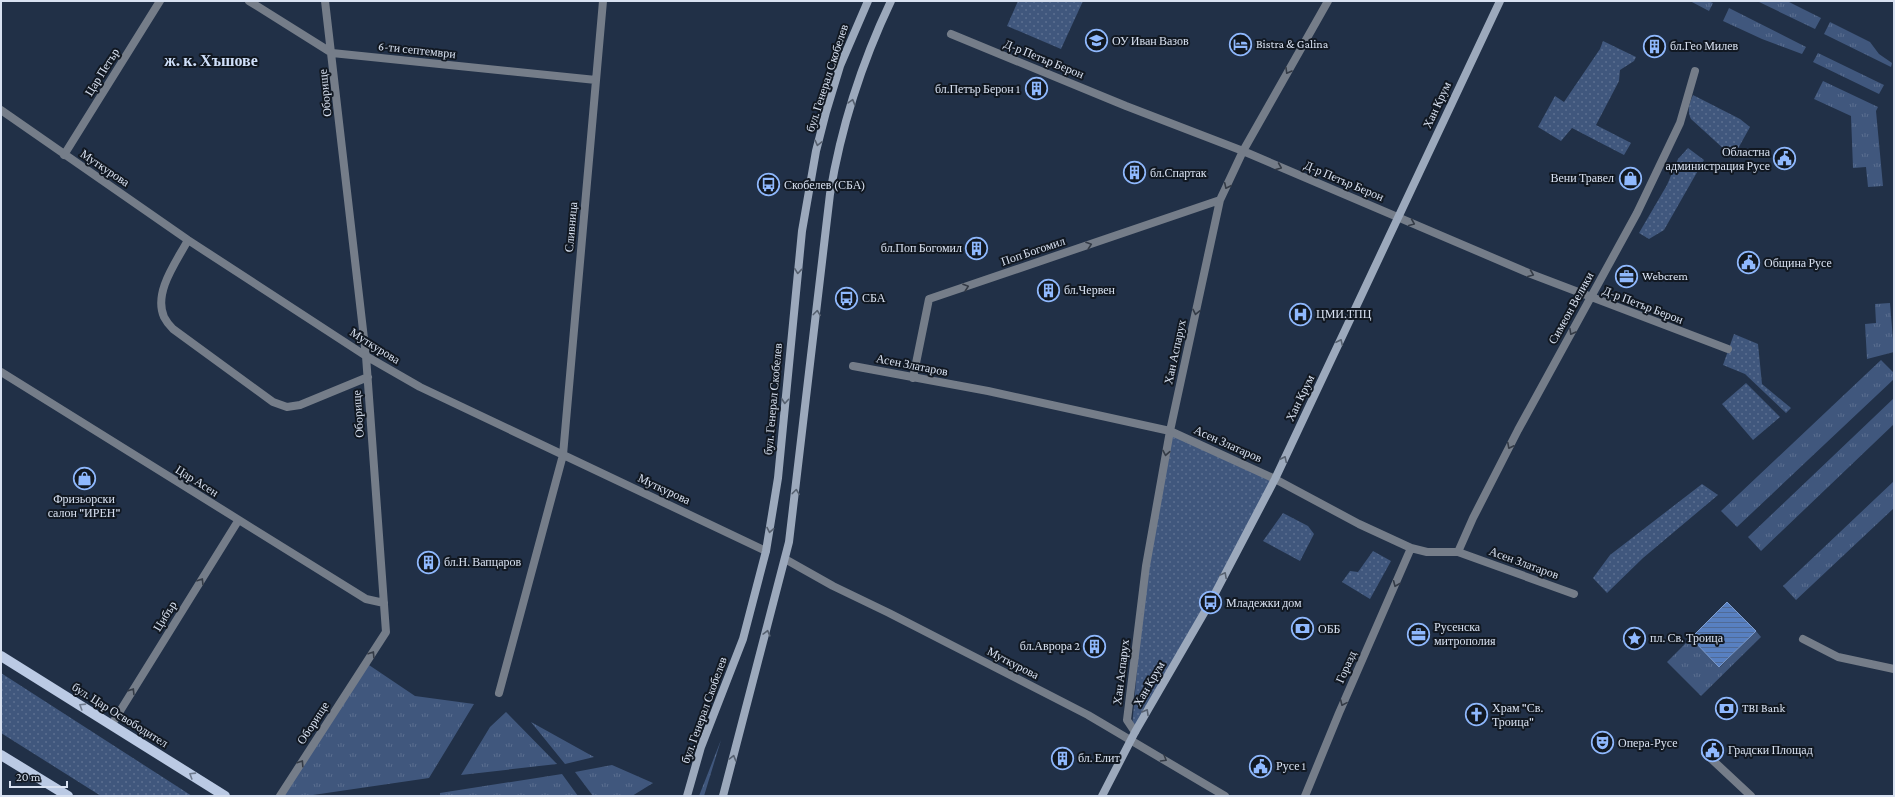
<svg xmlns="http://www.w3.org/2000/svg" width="1895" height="797" font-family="'Crimson Pro',serif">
	<defs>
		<pattern id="grass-tufts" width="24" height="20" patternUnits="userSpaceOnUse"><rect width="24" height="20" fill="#40577d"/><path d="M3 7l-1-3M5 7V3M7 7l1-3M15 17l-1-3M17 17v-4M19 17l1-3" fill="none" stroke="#5b6f90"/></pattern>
		<pattern id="park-dots" width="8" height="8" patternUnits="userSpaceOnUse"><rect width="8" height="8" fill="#40577d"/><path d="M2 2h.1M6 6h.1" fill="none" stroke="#5b6f90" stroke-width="1.8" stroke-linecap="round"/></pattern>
		<pattern id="water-rules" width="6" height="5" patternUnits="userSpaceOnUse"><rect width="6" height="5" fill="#5880c1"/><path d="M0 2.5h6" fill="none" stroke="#506b97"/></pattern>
	</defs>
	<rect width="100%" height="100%" fill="#213047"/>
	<path fill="url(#grass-tufts)" d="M1690,1H1708L1713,3L1709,11Z
		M1757,1H1787L1821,18L1815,29Z
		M1729,8L1806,47L1802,54L1762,39L1723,21Z
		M1830,22L1870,42L1879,54L1892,63L1891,67L1824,34Z
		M1818,53L1884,85L1879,94L1813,62Z
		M1823,81L1878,107L1876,111L1883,186L1868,187L1866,167L1853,168L1851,116L1814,99Z
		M1890,303L1894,352L1867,359L1865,324L1876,323L1875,304Z
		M1881,360L1894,373V379L1737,527L1721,511Z
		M1894,398V424L1761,551L1748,537Z
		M1894,481V508L1796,600L1783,586Z
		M1756,631L1761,637L1701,696L1667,662L1691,638L1720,667Z
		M366,663L415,696L474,704L429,778L306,796H281Z
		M506,712L557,764L461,775L490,727Z
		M531,722L594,757L565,764Z
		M721,740L704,796H699Z
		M612,765L653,783L632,796H593L575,772Z
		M562,774L578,796H440V793Z"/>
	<path fill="url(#park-dots)" d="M1018,1H1083L1061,49L1007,26Z
		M1603,41L1636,57L1634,61L1620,70L1619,81L1596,125L1631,143L1624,155L1572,128L1561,141L1538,127L1555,96L1564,102L1600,49Z
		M1693,95L1740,119L1750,127L1735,154L1725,150L1691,119C1687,111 1689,104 1693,95Z
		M1688,148L1704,160L1664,230L1649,239L1639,233L1667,185L1678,159Z
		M1734,334L1758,344L1762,384L1791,408L1786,413L1745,374L1723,365Z
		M1746,383L1780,417L1753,440L1722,404Z
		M1170,431L1275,479L1131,739L1146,566Z
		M1702,484L1718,495L1643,558L1607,593L1593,578L1610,555Z
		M1283,513L1308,526L1314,534L1300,561L1263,541Z
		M1373,551L1391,561L1370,599L1342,582L1350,571L1358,572Z
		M1,674V673L192,796H101L1,733Z"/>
	<path fill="url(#water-rules)" stroke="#7e9dcf" d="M1727,602L1756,631L1719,667L1691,638Z"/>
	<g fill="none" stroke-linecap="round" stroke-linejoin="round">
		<path stroke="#757d89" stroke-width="8" d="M249,1L332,53L596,80
			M951,34L1126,106L1243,151L1531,274L1728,349
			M1,110L188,240L366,356L420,387L766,551
			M64,155L160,1
			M188,240C177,261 153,292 164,317C166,321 170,326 173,329L273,402L287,407L300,405L368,377
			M853,366L988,391L1170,431L1275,479L1359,524L1411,548L1427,552H1458L1574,594
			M1,372L366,599L384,603
			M913,378L929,299L1220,200
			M1458,552L1473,518L1518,430L1637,213L1680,123L1695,71
			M785,559L833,586L889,613L1088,715L1225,796
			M1803,639L1838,657L1894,669
			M499,693L563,455L603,1
			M112,724L238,521
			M1135,732L1127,720L1146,566L1170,431L1220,200L1243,151L1328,1
			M1705,753L1751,796
			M280,796L386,632L366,356L325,1
			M1305,796L1339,713L1411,548"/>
		<path stroke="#9ca9bc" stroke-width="8" d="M687,796L701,747L743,639L766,551L778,478L802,231L816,151L826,112L840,66L868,1
			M723,796L789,542L830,194C841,127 862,62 891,1
			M1102,796L1135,732L1211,601L1275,479L1500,1"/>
		<path stroke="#bbcae4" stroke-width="10" d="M1,656L225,796
			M1,755L68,796"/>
	</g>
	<defs><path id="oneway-chevron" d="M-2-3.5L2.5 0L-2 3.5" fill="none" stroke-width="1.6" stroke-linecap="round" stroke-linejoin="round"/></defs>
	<g stroke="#343b46">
		<use href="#oneway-chevron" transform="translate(1288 71) rotate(120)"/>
		<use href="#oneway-chevron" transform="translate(1279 167) rotate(23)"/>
		<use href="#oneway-chevron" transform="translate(1227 186) rotate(115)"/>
		<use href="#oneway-chevron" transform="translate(1412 223) rotate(23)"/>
		<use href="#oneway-chevron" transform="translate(1089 245) rotate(-19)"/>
		<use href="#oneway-chevron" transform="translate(1531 274) rotate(22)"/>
		<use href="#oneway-chevron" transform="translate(966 287) rotate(-19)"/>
		<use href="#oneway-chevron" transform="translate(1196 312) rotate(102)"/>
		<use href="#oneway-chevron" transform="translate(1572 332) rotate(119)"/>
		<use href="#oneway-chevron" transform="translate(1510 446) rotate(117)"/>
		<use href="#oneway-chevron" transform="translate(1166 453) rotate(100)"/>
		<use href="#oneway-chevron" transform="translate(201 581) rotate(-58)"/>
		<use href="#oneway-chevron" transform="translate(1396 584) rotate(113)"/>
		<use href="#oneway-chevron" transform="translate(372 654) rotate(-57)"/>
		<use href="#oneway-chevron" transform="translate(132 691) rotate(-58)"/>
		<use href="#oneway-chevron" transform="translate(1343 703) rotate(114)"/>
		<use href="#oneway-chevron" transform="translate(1164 759) rotate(31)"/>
		<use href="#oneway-chevron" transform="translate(301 763) rotate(-57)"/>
	</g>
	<g stroke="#56606f">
		<use href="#oneway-chevron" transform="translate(852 102) rotate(-74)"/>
		<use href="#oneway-chevron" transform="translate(818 143) rotate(104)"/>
		<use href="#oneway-chevron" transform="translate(798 271) rotate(96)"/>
		<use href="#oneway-chevron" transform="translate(817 313) rotate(-83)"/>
		<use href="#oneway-chevron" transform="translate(1340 342) rotate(-65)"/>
		<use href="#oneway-chevron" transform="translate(785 401) rotate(95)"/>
		<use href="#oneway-chevron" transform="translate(1284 459) rotate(-64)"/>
		<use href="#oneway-chevron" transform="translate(796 492) rotate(-83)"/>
		<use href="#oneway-chevron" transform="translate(770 530) rotate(101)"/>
		<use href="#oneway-chevron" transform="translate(1224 575) rotate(-62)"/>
		<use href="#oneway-chevron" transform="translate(767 633) rotate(-75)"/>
		<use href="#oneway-chevron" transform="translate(1146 712) rotate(-60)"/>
		<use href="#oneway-chevron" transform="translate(733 758) rotate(-75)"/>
	</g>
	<g stroke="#6e7a8d">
		<use href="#oneway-chevron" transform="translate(82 706) rotate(-148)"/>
		<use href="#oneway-chevron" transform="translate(192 775) rotate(-148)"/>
	</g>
	<defs>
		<symbol id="school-ring" viewBox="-11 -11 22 22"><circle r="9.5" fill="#111822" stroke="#8fb8fd" stroke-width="1.5"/><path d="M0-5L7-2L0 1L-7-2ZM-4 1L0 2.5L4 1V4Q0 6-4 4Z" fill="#8fb8fd"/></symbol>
		<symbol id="hotel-ring" viewBox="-11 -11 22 22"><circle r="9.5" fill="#111822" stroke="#8fb8fd" stroke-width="1.5"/><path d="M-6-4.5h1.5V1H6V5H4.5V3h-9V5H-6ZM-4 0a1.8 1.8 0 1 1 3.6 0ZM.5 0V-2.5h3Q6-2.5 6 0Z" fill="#8fb8fd"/></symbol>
		<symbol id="building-ring" viewBox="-11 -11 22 22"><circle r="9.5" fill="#111822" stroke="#8fb8fd" stroke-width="1.5"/><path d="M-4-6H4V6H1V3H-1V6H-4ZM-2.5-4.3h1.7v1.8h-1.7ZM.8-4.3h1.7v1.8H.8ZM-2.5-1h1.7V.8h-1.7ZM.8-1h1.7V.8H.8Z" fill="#8fb8fd"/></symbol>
		<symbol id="civic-ring" viewBox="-11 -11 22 22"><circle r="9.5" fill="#111822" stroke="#8fb8fd" stroke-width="1.5"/><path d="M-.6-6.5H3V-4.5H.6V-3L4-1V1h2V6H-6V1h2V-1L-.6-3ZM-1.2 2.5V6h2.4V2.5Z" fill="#8fb8fd"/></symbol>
		<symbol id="shop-ring" viewBox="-11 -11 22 22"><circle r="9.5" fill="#111822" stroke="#8fb8fd" stroke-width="1.5"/><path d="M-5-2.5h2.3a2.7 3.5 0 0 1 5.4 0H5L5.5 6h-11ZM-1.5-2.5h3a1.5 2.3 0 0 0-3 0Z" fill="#8fb8fd"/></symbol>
		<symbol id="bus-ring" viewBox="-11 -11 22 22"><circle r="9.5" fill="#111822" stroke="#8fb8fd" stroke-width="1.5"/><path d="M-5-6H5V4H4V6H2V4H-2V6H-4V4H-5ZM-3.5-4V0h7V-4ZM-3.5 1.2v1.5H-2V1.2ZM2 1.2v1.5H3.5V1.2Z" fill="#8fb8fd"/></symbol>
		<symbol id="office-ring" viewBox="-11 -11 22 22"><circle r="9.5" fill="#111822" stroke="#8fb8fd" stroke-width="1.5"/><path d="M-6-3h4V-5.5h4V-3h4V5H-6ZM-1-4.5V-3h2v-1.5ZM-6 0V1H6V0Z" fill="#8fb8fd"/></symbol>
		<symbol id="hospital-ring" viewBox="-11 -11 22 22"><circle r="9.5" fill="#111822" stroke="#8fb8fd" stroke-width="1.5"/><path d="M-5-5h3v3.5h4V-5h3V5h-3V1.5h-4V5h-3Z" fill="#8fb8fd"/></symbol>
		<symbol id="bank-ring" viewBox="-11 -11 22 22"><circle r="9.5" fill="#111822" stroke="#8fb8fd" stroke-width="1.5"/><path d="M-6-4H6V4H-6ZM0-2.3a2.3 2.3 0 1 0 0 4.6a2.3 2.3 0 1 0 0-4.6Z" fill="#8fb8fd"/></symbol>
		<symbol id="sight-ring" viewBox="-11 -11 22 22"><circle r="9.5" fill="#111822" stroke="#8fb8fd" stroke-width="1.5"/><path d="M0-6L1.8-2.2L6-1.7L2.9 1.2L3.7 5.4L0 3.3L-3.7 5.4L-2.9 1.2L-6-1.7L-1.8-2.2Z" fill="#8fb8fd"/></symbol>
		<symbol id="church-ring" viewBox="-11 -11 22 22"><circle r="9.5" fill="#111822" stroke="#8fb8fd" stroke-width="1.5"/><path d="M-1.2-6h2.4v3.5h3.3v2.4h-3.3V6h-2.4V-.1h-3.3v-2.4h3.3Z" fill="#8fb8fd"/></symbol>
		<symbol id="theatre-ring" viewBox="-11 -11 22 22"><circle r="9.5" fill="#111822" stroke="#8fb8fd" stroke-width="1.5"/><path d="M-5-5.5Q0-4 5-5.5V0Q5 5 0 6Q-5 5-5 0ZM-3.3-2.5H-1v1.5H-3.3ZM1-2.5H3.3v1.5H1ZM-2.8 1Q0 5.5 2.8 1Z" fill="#8fb8fd"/></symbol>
	</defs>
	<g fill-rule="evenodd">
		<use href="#school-ring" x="1084" y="28" width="25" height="25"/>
		<use href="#hotel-ring" x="1228" y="32" width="25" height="25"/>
		<use href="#building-ring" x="1642" y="34" width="25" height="25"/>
		<use href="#building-ring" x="1024" y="76" width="25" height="25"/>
		<use href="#civic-ring" x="1772" y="146" width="25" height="25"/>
		<use href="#building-ring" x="1122" y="160" width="25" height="25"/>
		<use href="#shop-ring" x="1618" y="166" width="25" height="25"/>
		<use href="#bus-ring" x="756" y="172" width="25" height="25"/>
		<use href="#building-ring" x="964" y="236" width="25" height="25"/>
		<use href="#civic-ring" x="1736" y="250" width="25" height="25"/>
		<use href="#office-ring" x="1614" y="264" width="25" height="25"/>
		<use href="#building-ring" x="1036" y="278" width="25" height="25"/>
		<use href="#bus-ring" x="834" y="286" width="25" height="25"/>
		<use href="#hospital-ring" x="1288" y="302" width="25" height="25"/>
		<use href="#shop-ring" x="72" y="466" width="25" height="25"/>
		<use href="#building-ring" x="416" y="550" width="25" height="25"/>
		<use href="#bus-ring" x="1198" y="590" width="25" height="25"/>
		<use href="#bank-ring" x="1290" y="616" width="25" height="25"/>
		<use href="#office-ring" x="1406" y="622" width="25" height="25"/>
		<use href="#sight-ring" x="1622" y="626" width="25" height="25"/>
		<use href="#building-ring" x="1082" y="634" width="25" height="25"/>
		<use href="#bank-ring" x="1714" y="696" width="25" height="25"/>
		<use href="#church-ring" x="1464" y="702" width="25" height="25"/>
		<use href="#theatre-ring" x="1590" y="730" width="25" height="25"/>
		<use href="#civic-ring" x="1700" y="738" width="25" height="25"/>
		<use href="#building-ring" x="1050" y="746" width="25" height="25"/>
		<use href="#civic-ring" x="1248" y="754" width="25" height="25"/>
	</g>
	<g text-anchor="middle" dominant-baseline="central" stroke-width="4" stroke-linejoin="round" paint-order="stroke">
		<g font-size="12" fill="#d8e1f1" stroke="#111822" text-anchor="start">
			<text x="1112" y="41">ОУ Иван Вазов</text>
			<text x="1256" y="44">Bistra &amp; Galina</text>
			<text x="1670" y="46">бл.Гео Милев</text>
			<text x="1020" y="89" text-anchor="end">бл.Петър Берон 1</text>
			<text x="1770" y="152" text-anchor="end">Областна<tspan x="1770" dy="14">администрация Русе</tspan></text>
			<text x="1150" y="173">бл.Спартак</text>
			<text x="1614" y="178" text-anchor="end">Вени Травел</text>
			<text x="784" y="185">Скобелев (СБА)</text>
			<text x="962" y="248" text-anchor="end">бл.Поп Богомил</text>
			<text x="1764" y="263">Община Русе</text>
			<text x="1642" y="276">Webcrem</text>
			<text x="1064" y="290">бл.Червен</text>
			<text x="862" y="298">СБА</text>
			<text x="1316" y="314">ЦМИ.ТПЦ</text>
			<text x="84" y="499" text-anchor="middle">Фризьорски<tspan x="84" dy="14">салон "ИРЕН"</tspan></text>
			<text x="444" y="562">бл.Н. Вапцаров</text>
			<text x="1226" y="603">Младежки дом</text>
			<text x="1434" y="627">Русенска<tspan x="1434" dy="14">митрополия</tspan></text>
			<text x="1318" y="629">ОББ</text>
			<text x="1650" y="638">пл. Св. Троица</text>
			<text x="1080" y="646" text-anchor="end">бл.Аврора 2</text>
			<text x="1492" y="708">Храм "Св.<tspan x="1492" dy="14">Троица"</tspan></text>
			<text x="1742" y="708">TBI Bank</text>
			<text x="1618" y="743">Опера-Русе</text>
			<text x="1728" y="750">Градски Площад</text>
			<text x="1078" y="758">бл. Елит</text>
			<text x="1276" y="766">Русе 1</text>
		</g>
		<g font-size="12" fill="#d8e1f1" stroke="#111822">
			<text transform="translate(417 50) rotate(6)">6-ти септември</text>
			<text transform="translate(1044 59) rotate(22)">Д-р Петър Берон</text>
			<text transform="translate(102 72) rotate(-58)">Цар Петър</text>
			<text transform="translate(827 78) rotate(-72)">бул. Генерал Скобелев</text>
			<text transform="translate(325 93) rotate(-96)">Оборище</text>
			<text transform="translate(1437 105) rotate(-65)">Хан Крум</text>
			<text transform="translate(105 168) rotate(34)">Муткурова</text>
			<text transform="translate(1344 181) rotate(23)">Д-р Петър Берон</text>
			<text transform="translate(571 227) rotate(-85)">Сливница</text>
			<text transform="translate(1033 251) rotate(-19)">Поп Богомил</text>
			<text transform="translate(1643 305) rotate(21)">Д-р Петър Берон</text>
			<text transform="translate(1571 308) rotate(-61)">Симеон Велики</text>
			<text transform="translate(375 346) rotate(32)">Муткурова</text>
			<text transform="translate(1175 352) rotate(-78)">Хан Аспарух</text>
			<text transform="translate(912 365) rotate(11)">Асен Златаров</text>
			<text transform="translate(1300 398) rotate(-64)">Хан Крум</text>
			<text transform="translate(773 399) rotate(-85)">бул. Генерал Скобелев</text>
			<text transform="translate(358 414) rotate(-94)">Оборище</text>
			<text transform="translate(1228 444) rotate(24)">Асен Златаров</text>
			<text transform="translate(197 481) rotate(32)">Цар Асен</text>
			<text transform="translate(664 489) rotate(25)">Муткурова</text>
			<text transform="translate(1524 563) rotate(20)">Асен Златаров</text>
			<text transform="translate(165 616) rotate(-58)">Цибър</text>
			<text transform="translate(1013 663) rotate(27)">Муткурова</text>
			<text transform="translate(1346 667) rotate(-66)">Горазд</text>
			<text transform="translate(1121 672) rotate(-83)">Хан Аспарух</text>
			<text transform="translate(1149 684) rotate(-60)">Хан Крум</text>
			<text transform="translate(704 710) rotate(-70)">бул. Генерал Скобелев</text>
			<text transform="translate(120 715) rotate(32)">бул. Цар Освободител</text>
			<text transform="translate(313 723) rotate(-57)">Оборище</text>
		</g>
		<g font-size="16" font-weight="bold" fill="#cfdff9" stroke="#111822">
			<text x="211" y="60">ж. к. Хъшове</text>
		</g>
	</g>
	<rect width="1895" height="797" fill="none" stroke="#d8e1f1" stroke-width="4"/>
	<path d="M10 781v6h57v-6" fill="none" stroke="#d8e1f1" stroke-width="2"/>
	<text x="16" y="781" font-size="12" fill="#d8e1f1" stroke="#111822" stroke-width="3" paint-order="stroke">20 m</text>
</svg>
